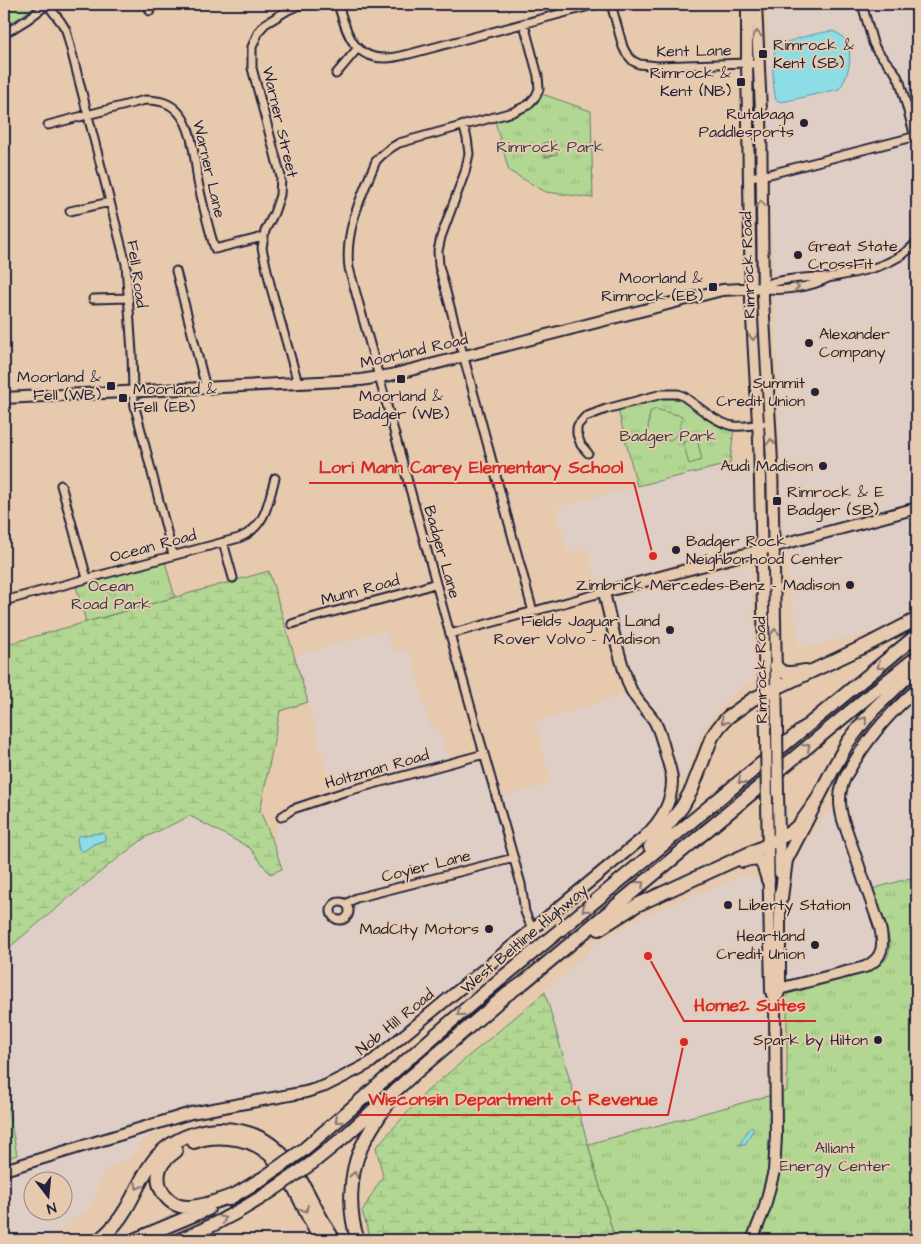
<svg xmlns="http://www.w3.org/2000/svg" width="921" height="1244" font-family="'Architects Daughter',sans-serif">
	<defs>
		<pattern id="forest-crowns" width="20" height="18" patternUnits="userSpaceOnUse" patternTransform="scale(1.25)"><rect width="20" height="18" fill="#b1d792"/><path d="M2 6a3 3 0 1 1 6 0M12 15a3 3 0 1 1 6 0" fill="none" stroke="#98b87f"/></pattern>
		<pattern id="wetland-marsh" width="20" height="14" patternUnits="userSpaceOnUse" patternTransform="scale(1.25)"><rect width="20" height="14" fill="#b1d792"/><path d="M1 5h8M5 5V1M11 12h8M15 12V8" fill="none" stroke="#98b87f"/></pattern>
		<pattern id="park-tufts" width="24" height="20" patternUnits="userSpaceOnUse" patternTransform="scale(1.25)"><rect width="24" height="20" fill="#b1d792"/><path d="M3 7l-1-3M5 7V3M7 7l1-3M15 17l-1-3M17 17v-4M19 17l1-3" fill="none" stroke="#98b87f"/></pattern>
	</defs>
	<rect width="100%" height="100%" fill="#e7caae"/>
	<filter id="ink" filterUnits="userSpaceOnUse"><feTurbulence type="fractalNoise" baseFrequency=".02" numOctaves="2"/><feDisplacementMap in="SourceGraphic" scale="10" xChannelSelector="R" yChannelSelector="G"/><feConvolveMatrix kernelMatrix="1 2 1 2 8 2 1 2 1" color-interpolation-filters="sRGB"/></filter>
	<g filter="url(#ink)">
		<path fill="#decec6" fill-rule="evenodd" d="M767,4H917V607L893,623L866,634L799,648L782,526L780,419L770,191Z
			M752,459L753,537L751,541L747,544L597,586L588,548L568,553L556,508L637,486Z
			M745,565H749L751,569L755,679L746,683L723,704L705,725L696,744L685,778H679L678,767L665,725L662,719L653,707L640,694L636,685L612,600Z
			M386,630L393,653L409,649L431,730L440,729L450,763L484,754L497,800L500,797L551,784L536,722L632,692L654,721L672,781L661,818L377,1057L341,1078L160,1122L129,1158L104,1171L90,1207L63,1228L36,1240H4V1170L19,1165L4,1085V956L12,945L109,865L146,837L190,816L250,848L270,874L281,869L272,839L281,817L347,791L340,781L329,776L294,656ZM32,1182H62V1212H32Z
			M917,700V876L862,892L877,937L878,948L871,958L862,962L790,979L785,977L790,882L800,852L820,821L845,794L850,778L873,742L892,722Z
			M748,874L764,884L769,1096L588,1144L545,992L597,944L639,918Z"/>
		<path fill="url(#forest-crowns)" stroke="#6a7c66" d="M4,1085L17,1155L4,1159Z"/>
		<path fill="url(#wetland-marsh)" stroke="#6a7c66" fill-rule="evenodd" d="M269,571L308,702L280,711L260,811L272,839L282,869L270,874L250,848L190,816L146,837L109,865L12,945L4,956V645ZM100,833L105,840L94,844L85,850L79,849V845L85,835H91Z
			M545,992L615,1240H371L362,1211L383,1176L376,1147L426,1092Z"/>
		<path fill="url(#park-tufts)" stroke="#6a7c66" d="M4,4H38L23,15L4,27Z
			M542,94L591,111L593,198L546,192L509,171L495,121C516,115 531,115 542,94Z
			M670,393L734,426L730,464L637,486L617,406Z
			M165,562L175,597L86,622L76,586Z
			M917,876V1240H615L588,1144L787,1091V996L788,994L870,971C897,958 891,942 883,918C879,908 875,899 872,889Z"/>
		<path fill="#b1d792" stroke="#6a7c66" d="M554,141L557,154L545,157L543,143Z
			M655,409L682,416C680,439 669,447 647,437L650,412Z
			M697,439L702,460L689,464L683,442Z"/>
		<path fill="#8cdde6" stroke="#6292a2" d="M832,31C857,38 852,72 839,89L782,102L776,100C773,91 771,56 776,49C780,41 822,32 832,31Z
			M100,833H104L105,838V840L94,844L84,851H81L79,849L77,840L78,836Z
			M751,1126L754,1128L746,1143L739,1145C744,1140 745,1132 751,1126Z"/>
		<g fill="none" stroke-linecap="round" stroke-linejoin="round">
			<defs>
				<path id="street" d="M47,4L61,22L66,30L126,264L132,353L133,392L135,407L173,555
					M148,4L150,11
					M338,4C346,30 352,59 386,58C395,58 404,55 413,53L597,4
					M611,4L623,47L626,53L633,61L639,64L657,66L747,63L758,64
					M862,4L873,43L877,51L895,72L900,82L917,144
					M524,24L538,76L539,89L536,96L528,105L513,112L399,143C390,148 383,153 376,161C362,195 344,231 349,268L450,634L521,884L525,912L532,929
					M4,34L28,19L48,4
					M336,74L357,49
					M48,125L145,100C158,100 170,102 179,113C193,128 195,162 198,182C203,205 208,227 215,249L263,237
					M463,125L467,138L469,154L465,172L441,237L438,251L439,266L533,612
					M749,177L770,174L917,136
					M70,211L110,202
					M176,271L206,388
					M763,288C780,292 812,287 828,278C859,272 895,267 917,242
					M763,288C766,286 770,283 774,282C787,279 814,276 828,278
					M93,299L128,298
					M298,383L271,288L262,248L265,231L274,213L280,195L281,177L252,68V47L259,31L265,24L288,10L302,4
					M588,453L581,445L577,434V428L578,425L585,417L606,409L662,394H678L683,396C698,406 717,424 734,426C744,427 753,425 762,424
					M61,485L87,578
					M223,542L233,578
					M4,601L239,538C266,527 268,503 275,478
					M292,624C339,608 389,600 436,583
					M450,634L604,592
					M281,817L293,809L344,792L484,754
					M331 911a9 9 0 1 1 18 0a9 9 0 1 1-18 0Z
					M346,904L356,898L514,858"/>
				<path id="secondary" d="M747,4V63L751,301L759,440L766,737
					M756,4L761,111L763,299L772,462L777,728
					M4,398L339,381L361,380L391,375L722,290L763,288
					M778,794L780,873
					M771,991L865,967C884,958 884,945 880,927L843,820C840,809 838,798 842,786C844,777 850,769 854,762C873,732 891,712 917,689
					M778,995L780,989V892
					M4,1170L191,1113L306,1092L325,1086L341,1078L370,1063L644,837C660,822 672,804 672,781C672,772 668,763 666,755C663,743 660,732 655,722C647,709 634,700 629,685C618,655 611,623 604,592L917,508
					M752,1240L764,1210L774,1171L776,1136L775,1005L771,991L767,804"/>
				<path id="highway" d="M776,666C782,676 795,673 805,671
					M650,847L682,807L692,789L712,737L719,727L728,717L753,699L865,646L917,619
					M743,861C763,854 763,864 768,880
					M781,898L786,860L833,769L848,742L872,711L917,667
					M599,929L637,905L763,847L791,832L800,824L817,800
					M194,1142C204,1138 216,1137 228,1138C287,1142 295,1199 321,1240
					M303,1150C368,1095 431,1038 496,983L917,635
					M176,1151C169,1156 163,1161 160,1168C154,1187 168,1207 188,1207C203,1207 220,1200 234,1195
					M312,1163L344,1137L407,1080L506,995L523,983L876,690L917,657
					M228,1199L265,1177
					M99,1240C110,1231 119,1221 126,1209C137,1191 143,1172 157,1156C172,1140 196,1130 218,1129C292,1128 301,1191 334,1240
					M134,1240L208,1209
					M179,1240C212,1227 244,1209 273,1190
					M358,1240C348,1214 349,1174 361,1148C368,1133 377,1119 387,1105"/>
			</defs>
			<use href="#street" stroke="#22223b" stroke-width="11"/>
			<use href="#secondary" stroke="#22223b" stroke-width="14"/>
			<use href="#highway" stroke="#22223b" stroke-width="16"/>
			<use href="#street" stroke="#e7caae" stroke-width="7"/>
			<use href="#secondary" stroke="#e7caae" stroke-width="10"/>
			<use href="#highway" stroke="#e7caae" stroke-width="12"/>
			<defs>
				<path id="secondary-bridge" d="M777,728L778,794
					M766,737L767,804"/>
				<path id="highway-bridge" d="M265,1177L303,1150
					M273,1190L312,1163"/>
			</defs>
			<use href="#secondary-bridge" stroke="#22223b" stroke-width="14" stroke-linecap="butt"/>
			<use href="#highway-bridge" stroke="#22223b" stroke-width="16" stroke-linecap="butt"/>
			<use href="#secondary-bridge" stroke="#e7caae" stroke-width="10"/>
			<use href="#highway-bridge" stroke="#e7caae" stroke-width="12"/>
		</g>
		<defs><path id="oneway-chevron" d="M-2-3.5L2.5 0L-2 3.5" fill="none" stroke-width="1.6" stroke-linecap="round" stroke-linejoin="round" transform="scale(1.25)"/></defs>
		<g stroke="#847674">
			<use href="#oneway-chevron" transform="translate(757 34) rotate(-92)"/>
			<use href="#oneway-chevron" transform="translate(761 204) rotate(-91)"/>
			<use href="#oneway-chevron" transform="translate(796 287) rotate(-8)"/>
			<use href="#oneway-chevron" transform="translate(753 337) rotate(87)"/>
			<use href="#oneway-chevron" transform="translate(771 442) rotate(-93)"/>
			<use href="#oneway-chevron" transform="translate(775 632) rotate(-92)"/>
			<use href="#oneway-chevron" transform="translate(880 666) rotate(141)"/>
			<use href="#oneway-chevron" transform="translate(864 720) rotate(-51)"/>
			<use href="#oneway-chevron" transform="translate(724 721) rotate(132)"/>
			<use href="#oneway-chevron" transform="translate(807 747) rotate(-40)"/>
			<use href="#oneway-chevron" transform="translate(741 781) rotate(140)"/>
			<use href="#oneway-chevron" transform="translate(641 884) rotate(-40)"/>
			<use href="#oneway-chevron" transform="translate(585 909) rotate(140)"/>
			<use href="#oneway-chevron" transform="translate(460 1013) rotate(140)"/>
			<use href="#oneway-chevron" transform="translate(338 1120) rotate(139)"/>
			<use href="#oneway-chevron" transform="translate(354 1175) rotate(-80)"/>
			<use href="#oneway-chevron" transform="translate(138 1186) rotate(118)"/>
			<use href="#oneway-chevron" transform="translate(305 1209) rotate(64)"/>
			<use href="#oneway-chevron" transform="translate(223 1219) rotate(-26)"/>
		</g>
	</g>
	<g fill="#22223b" stroke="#e7caae" stroke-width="2">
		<rect x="758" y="49" width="10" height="10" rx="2.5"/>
		<rect x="736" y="77" width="10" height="10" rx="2.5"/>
		<circle cx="804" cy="123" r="5"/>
		<circle cx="798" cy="255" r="5"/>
		<rect x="708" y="282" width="10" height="10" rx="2.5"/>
		<circle cx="809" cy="343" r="5"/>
		<rect x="396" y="374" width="10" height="10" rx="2.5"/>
		<rect x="106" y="381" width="10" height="10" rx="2.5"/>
		<circle cx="815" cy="392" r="5"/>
		<rect x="118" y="393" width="10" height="10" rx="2.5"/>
		<circle cx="823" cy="466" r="5"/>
		<rect x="772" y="496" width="10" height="10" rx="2.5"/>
		<circle cx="676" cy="550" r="5"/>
		<circle cx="850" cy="585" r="5"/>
		<circle cx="670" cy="630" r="5"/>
		<circle cx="728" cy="905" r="5"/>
		<circle cx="489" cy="929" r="5"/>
		<circle cx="815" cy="945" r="5"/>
		<circle cx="878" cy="1040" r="5"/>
	</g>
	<g text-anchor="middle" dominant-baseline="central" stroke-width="4" stroke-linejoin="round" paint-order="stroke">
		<g font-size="16" fill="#22223b" stroke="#e7caae" text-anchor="end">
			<text x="773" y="45" text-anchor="start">Rimrock &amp;<tspan x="773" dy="18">Kent (SB)</tspan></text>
			<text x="731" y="73">Rimrock &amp;<tspan x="731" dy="18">Kent (NB)</tspan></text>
			<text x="794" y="114">Rutabaga<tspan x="794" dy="18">Paddlesports</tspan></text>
			<text x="808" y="246" text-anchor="start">Great State<tspan x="808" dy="18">CrossFit</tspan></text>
			<text x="703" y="278">Moorland &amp;<tspan x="703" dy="18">Rimrock (EB)</tspan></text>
			<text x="819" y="334" text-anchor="start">Alexander<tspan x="819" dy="18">Company</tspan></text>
			<text x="101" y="377">Moorland &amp;<tspan x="101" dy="18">Fell (WB)</tspan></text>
			<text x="805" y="383">Summit<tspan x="805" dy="18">Credit Union</tspan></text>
			<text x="133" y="389" text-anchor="start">Moorland &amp;<tspan x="133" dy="18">Fell (EB)</tspan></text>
			<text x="401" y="396" text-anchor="middle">Moorland &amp;<tspan x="401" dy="18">Badger (WB)</tspan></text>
			<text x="813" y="466">Audi Madison</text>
			<text x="787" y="492" text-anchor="start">Rimrock &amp; E<tspan x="787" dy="18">Badger (SB)</tspan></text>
			<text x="686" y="541" text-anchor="start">Badger Rock<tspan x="686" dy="18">Neighborhood Center</tspan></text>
			<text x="840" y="585">Zimbrick Mercedes-Benz - Madison</text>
			<text x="660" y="621">Fields Jaguar Land<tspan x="660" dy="18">Rover Volvo - Madison</tspan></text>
			<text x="738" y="905" text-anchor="start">Liberty Station</text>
			<text x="479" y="929">MadCIty Motors</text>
			<text x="805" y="936">Heartland<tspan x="805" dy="18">Credit Union</tspan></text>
			<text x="868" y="1040">Spark by Hilton</text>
		</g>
		<g font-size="16" fill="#22223b" stroke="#e7caae">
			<text transform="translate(694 51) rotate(-1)">Kent Lane</text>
			<text transform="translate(280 122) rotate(77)">Warner Street</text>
			<text transform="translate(209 169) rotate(77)">Warner Lane</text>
			<text transform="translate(748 265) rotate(-92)">Rimrock Road</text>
			<text transform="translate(137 274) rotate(82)">Fell Road</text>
			<text transform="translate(414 351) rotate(-13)">Moorland Road</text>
			<text transform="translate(153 546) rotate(-15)">Ocean Road</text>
			<text transform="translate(442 552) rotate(74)">Badger Lane</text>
			<text transform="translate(360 590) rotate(-15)">Munn Road</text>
			<text transform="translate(761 670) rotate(-91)">Rimrock Road</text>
			<text transform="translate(377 769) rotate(-16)">Holtzman Road</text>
			<text transform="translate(426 866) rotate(-14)">Coyier Lane</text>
			<text transform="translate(524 939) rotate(-40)">West Beltline Highway</text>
			<text transform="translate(395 1022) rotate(-39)">Nob Hill Road</text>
		</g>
		<g font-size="16" fill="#373d48" stroke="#e7caae">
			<text x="550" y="147">Rimrock Park</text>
			<text x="668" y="436">Badger Park</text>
			<text x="111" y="586">Ocean<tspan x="111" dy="18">Road Park</tspan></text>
			<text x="835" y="1148">Alliant<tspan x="835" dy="18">Energy Center</tspan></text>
		</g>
	</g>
	<path fill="none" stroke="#d62828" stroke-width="2" d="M653 556L634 483H309M648 956L684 1021H816M684 1042L668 1115H359"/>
	<g fill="#d62828" stroke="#e7caae" stroke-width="2">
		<circle cx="653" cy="556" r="5"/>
		<circle cx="648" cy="956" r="5"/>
		<circle cx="684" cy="1042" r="5"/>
	</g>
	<g font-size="18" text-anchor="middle" font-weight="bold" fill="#d62828" stroke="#e7caae" stroke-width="4" stroke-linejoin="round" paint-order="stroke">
		<text x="471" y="473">Lori Mann Carey Elementary School</text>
		<text x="750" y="1011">Home2 Suites</text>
		<text x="513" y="1105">Wisconsin Department of Revenue</text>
	</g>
	<rect width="921" height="1244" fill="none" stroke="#e7caae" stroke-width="20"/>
	<rect x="10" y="10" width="901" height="1224" fill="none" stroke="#22223b" stroke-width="2" filter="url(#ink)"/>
	<g transform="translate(48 1196) rotate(164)"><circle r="24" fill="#e7caae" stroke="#988780"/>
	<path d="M0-4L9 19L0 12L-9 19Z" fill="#22223b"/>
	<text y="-8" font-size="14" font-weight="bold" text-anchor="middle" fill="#22223b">N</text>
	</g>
</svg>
